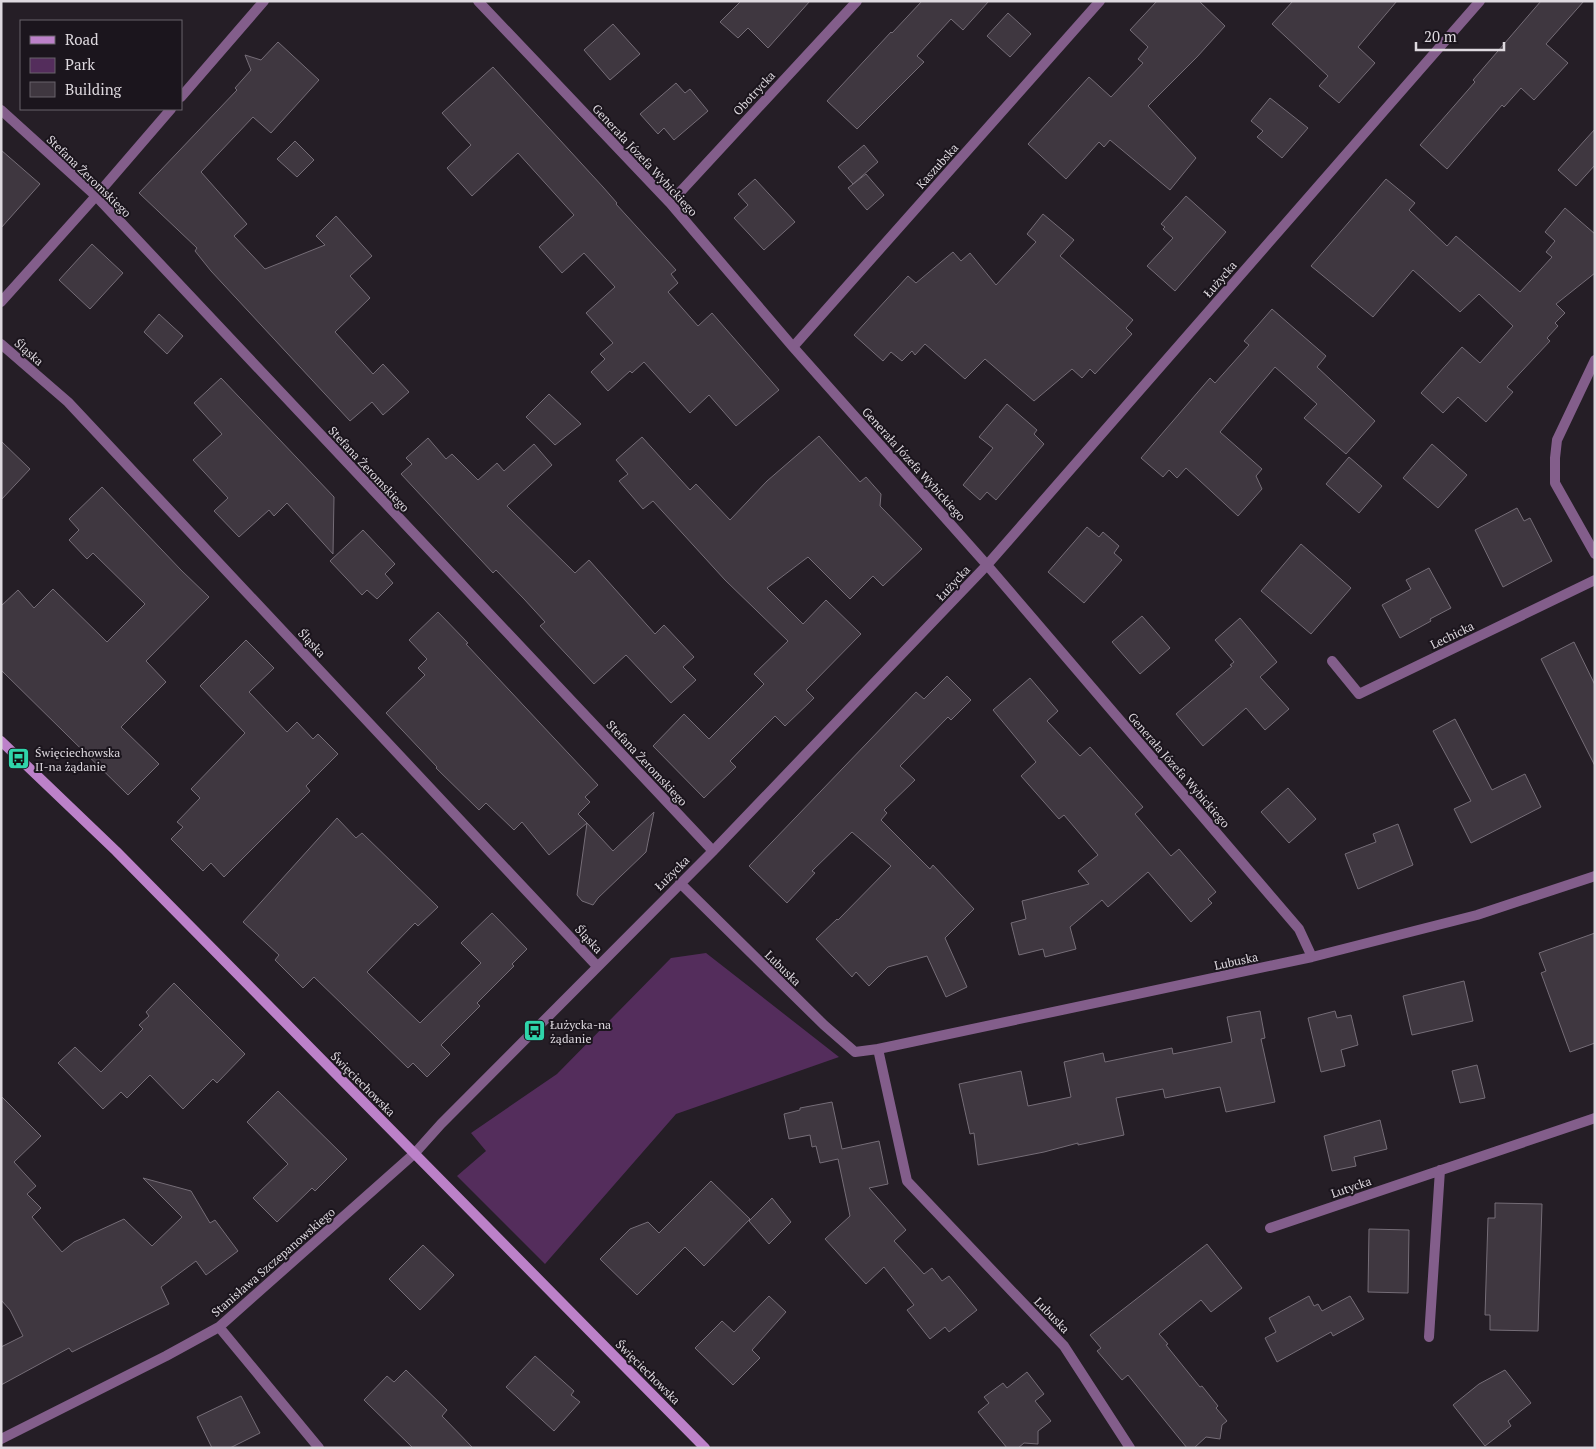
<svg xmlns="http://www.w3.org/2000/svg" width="1596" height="1449" font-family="'PT Serif',serif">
	<rect width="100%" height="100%" fill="#251e26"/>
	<path fill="#542d5c" d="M706,953L839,1057L676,1114L545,1264L457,1176L486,1151L471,1133L557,1074L671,958Z"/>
	<path fill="#3f3740" stroke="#756d77" d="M741,1H810L768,48L748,28L738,38L720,22Z
		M922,1H989L963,30L951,19L917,56L924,62L857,129L827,101L891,32L892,33Z
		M1157,1H1199L1225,26L1197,57L1148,106L1196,158L1170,190L1110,140L1104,147L1099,142L1066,179L1028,144L1089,77L1111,97L1143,63L1138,59L1148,47L1130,30Z
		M1293,1H1397L1358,47L1375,63L1339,103L1319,86L1328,76L1272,24Z
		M1541,1H1584L1546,44L1568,63L1534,100L1521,88L1504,107L1502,105L1447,169L1420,145L1475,82L1473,80Z
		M1008,13L1031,34L1010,57L987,36Z
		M613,24L640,54L610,80L584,50Z
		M278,42L319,80L271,133L253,117L201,172L247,224L234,236L265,269L325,245L316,236L336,216L372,256L350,276L370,298L335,332L373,374L383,364L409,392L383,415L372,402L350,421L211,271L195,251L197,248L139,193L237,90L235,88L251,70L245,55L261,60Z
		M493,67L603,187L617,203L616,204L676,270L671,274L678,283L668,292L698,326L712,313L779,390L736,426L709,395L690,413L644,362L632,373L630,371L608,391L591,372L605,359L600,354L613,343L586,313L615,287L584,253L562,273L539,247L574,215L518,153L472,196L447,168L471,145L442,113Z
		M676,83L685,93L690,89L708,111L674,140L664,128L658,134L640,114Z
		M1270,98L1308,128L1282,158L1257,137L1263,131L1251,121Z
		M1595,129V165L1576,186L1558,170Z
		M295,141L314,160L297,177L277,159Z
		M864,145L878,162L853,184L838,167Z
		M1,150L40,184L1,228Z
		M866,174L884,195L867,210L848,188Z
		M755,179L795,222L764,250L734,218L748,205L738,194Z
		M1386,179L1415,203L1409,210L1447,246L1456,236L1520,292L1552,257L1546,252L1555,241L1545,232L1565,208L1595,234V273L1556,304L1565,313L1555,323L1558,326L1547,338L1550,341L1507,387L1513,392L1486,422L1458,397L1443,413L1421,393L1462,347L1480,363L1513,326L1479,294L1460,312L1413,270L1373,317L1311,266Z
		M1186,196L1226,232L1175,291L1147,266L1173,238L1163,229L1165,227L1161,224Z
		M1043,214L1074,240L1060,256L1133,320L1126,328L1132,334L1095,374L1090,369L1082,378L1072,369L1034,401L985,359L965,379L925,344L915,355L912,351L902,361L891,352L883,361L854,335L908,276L916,283L953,252L961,261L970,253L996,285L1036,242L1027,234Z
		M92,244L123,273L90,309L59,280Z
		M1272,309L1326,356L1317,367L1375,421L1346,454L1304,418L1317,404L1275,367L1220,432L1262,469L1256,476L1262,489L1238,516L1186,468L1177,478L1169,470L1163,477L1141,458L1210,378L1215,383L1249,345L1244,341Z
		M159,314L183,336L167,354L144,332Z
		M221,378L334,497L333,554L287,503L274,516L269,510L239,537L214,511L228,498L193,460L222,434L194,403Z
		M549,394L581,424L555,445L526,417Z
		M1007,404L1037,430L1034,434L1044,444L996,500L987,492L980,500L963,485L993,448L979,437Z
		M819,436L860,482L866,477L881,494L880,506L922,549L883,586L873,576L850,599L808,557L767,588L803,624L826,600L861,634L806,690L814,698L785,726L775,716L730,761L736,767L704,798L653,746L684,714L709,739L764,684L754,674L788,641L725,580L653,501L643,509L619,481L628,474L616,460L642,437L690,490L696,484L730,520L767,481Z
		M428,438L446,459L452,454L478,480L497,463L504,471L534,444L552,465L507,506L575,573L589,560L655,634L664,625L694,657L683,667L696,680L671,703L626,655L594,684L540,626L545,622L524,599L496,570L493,573L401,474L412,464L406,458Z
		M1,441L30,469L1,500Z
		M1432,444L1467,475L1438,508L1403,478Z
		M1349,457L1382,486L1359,513L1326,484Z
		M102,487L181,570L209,597L146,661L166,682L121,727L159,764L128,795L1,670V606L18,590L34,608L53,589L107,642L145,604L93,553L87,559L69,540L79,530L69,519Z
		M1517,508L1524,521L1530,518L1552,561L1503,587L1475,530Z
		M1087,527L1099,537L1103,532L1119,546L1114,553L1122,560L1084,603L1048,572Z
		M363,530L395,564L385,574L393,583L377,599L367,590L362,595L330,561Z
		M1301,544L1351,588L1311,634L1261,591Z
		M1429,568L1451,608L1430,619L1431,621L1400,638L1382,605L1411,589L1406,580Z
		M438,612L468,643L466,644L598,785L585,797L590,802L578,814L587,823L549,855L522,822L514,830L486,803L479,810L436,768L437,767L386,713L425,675L418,668L427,659L409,640Z
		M1142,616L1170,648L1140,674L1112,642Z
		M1240,618L1277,662L1260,677L1289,709L1265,730L1246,708L1203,746L1176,714L1232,666L1230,665L1234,662L1215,640Z
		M246,640L274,668L249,692L287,732L297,722L313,739L318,734L338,754L306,786L310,791L224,877L211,863L203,871L171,839L183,827L177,822L200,798L191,789L245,733L200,686Z
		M1574,642L1595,685V766L1541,659Z
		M947,676L971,700L951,720L948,717L900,766L915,780L884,810L887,813L881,820L930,869L933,865L974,909L945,938L967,987L946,997L927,956L888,967L869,986L856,972L852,977L816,939L837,919L838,920L891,866L852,832L812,871L815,873L787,903L749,866L916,692L924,699Z
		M1030,678L1058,711L1047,721L1080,756L1090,747L1143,807L1135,814L1171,856L1179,849L1216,892L1208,899L1212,903L1191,922L1148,872L1108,907L1102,900L1070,927L1076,949L1045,957L1043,949L1019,955L1011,923L1026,919L1022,901L1089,884L1078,871L1098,855L1064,815L1059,819L1021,776L1036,762L993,710Z
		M1455,719L1492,790L1525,774L1541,807L1471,843L1454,809L1471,801L1433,731Z
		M1288,788L1316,819L1289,843L1261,812Z
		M654,812L646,852L598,898L593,905L582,901L577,895L587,823L613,851Z
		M337,818L356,838L362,833L438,907L418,926L415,923L367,972L420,1023L481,963L461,943L492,913L527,949L512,964L514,966L477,1003L480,1006L441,1045L450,1054L427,1077L413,1063L408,1068L314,977L303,988L275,960L279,955L243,922Z
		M1398,824L1413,865L1358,889L1345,854L1376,842L1373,834Z
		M1595,933V1043L1570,1052L1541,973L1546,971L1539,953Z
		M1464,981L1473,1021L1412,1035L1403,996Z
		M174,983L245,1054L217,1083L213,1079L183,1109L150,1075L127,1098L121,1092L103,1109L58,1063L75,1047L101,1072L143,1029L139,1025L149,1016L146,1012Z
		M1260,1011L1265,1038L1261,1039L1275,1102L1226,1112L1220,1087L1165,1098L1163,1089L1116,1098L1124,1135L1078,1145V1143L1044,1152L978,1165L974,1133L970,1134L959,1084L1021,1071L1028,1106L1071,1097L1064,1062L1103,1053L1105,1062L1172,1048L1173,1054L1232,1042L1227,1017Z
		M1335,1011L1337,1018L1351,1015L1358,1045L1341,1050L1345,1066L1321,1072L1308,1018Z
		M1477,1065L1485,1098L1460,1103L1452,1071Z
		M278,1091L347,1159L315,1191L312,1188L277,1222L253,1198L288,1164L247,1122Z
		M1,1096L41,1136L14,1162L36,1186L27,1194L41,1208L32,1217L62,1252L74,1242L124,1219L152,1246L182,1217L143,1178L191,1191L210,1223L215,1220L238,1251L206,1275L196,1261L161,1287L169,1304L72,1352L69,1348L1,1385V1347L23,1336L10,1310L1,1300Z
		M832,1102L842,1149L879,1141L888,1184L869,1188L906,1230L894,1241L924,1274L932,1268L942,1281L949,1276L977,1310L949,1332L945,1327L930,1339L907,1310L914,1305L884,1267L866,1284L825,1239L850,1216L838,1159L820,1163L816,1146L812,1147L810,1135L789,1139L784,1114L800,1110V1108Z
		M1380,1120L1387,1149L1354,1157L1356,1166L1332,1171L1324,1136Z
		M711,1181L750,1219L704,1266L685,1247L637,1295L600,1259L630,1229L648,1222L659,1233Z
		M772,1198L791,1222L769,1244L749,1221Z
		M1495,1203L1542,1204L1538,1331L1490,1330V1315H1485L1488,1218H1495Z
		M1369,1229L1409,1230L1408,1293L1368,1292Z
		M1207,1244L1242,1288L1211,1312L1201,1300L1159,1334L1168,1344L1166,1345L1200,1387L1202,1386L1218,1406L1216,1408L1227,1421L1222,1425L1220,1439L1206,1437L1194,1448H1187L1128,1375L1122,1380L1097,1351L1101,1348L1090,1335Z
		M423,1245L454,1275L420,1310L389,1279Z
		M769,1296L786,1312L752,1350L760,1358L733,1385L695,1348L722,1321L734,1332Z
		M1309,1296L1314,1306L1318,1304L1322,1311L1350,1296L1364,1319L1333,1336L1331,1332L1277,1362L1265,1338L1276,1332L1269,1318Z
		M535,1356L574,1391L571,1395L580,1402L554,1431L506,1387Z
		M406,1370L447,1410L442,1416L473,1448H413L364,1400L387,1376L394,1382Z
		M1505,1370L1531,1403L1508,1421L1511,1426L1485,1446L1453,1405L1479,1384Z
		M1027,1372L1044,1394L1035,1401L1051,1421L1038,1431V1444L1024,1443L1018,1448H1007L978,1412L989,1403L984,1397L1003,1383L1007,1388Z
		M241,1396L260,1433L230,1448H212L197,1417Z"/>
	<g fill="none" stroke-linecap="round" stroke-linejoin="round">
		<path stroke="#835e8b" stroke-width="10" d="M478,1L670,203L793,347L987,565L1299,929L1312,957
			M181,97L264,1
			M1,110L96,196L713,851
			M670,203L857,1
			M1,302L96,196L171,109
			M1,344L68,402L597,966
			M793,347L1100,1
			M1595,360L1557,440L1555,458V483L1595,554
			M1332,661L1359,694L1595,580
			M680,883L824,1025L855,1052L878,1049L1312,957L1477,915L1595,876
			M878,1049L907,1181L1064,1346L1130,1448
			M1270,1228L1595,1118
			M219,1327L319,1448
			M1429,1337L1440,1170
			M1,1439L166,1356L219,1327L415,1153L441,1124L713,851L987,565L1480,1"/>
		<path stroke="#bc81c9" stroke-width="10" d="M1,741L116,851L705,1448"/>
	</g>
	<defs>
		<symbol id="bus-square" viewBox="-11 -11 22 22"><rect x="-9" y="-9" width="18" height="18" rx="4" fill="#2fd4aa" stroke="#1b151d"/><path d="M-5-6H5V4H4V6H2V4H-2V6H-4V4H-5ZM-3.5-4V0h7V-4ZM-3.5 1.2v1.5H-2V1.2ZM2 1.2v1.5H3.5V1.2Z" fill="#111"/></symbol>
	</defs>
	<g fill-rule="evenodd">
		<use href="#bus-square" x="6" y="746" width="25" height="25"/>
		<use href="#bus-square" x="522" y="1018" width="25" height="25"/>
	</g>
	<g text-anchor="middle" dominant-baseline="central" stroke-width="4" stroke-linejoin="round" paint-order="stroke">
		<g font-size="12" fill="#ded9df" stroke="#1b151d">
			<text transform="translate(754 93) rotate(-47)">Obotrycka</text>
			<text transform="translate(645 160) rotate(47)">Generała Józefa Wybickiego</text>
			<text transform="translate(937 166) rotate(-48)">Kaszubska</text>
			<text transform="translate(89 176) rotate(44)">Stefana Żeromskiego</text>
			<text transform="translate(1220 279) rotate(-49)">Łużycka</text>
			<text transform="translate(29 352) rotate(41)">Śląska</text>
			<text transform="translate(914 464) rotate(48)">Generała Józefa Wybickiego</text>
			<text transform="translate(369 469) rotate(47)">Stefana Żeromskiego</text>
			<text transform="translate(953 583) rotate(-47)">Łużycka</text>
			<text transform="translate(1452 635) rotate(-26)">Lechicka</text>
			<text transform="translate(312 643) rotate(47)">Śląska</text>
			<text transform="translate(647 763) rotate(47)">Stefana Żeromskiego</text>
			<text transform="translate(1179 770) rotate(49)">Generała Józefa Wybickiego</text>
			<text transform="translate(672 873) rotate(-45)">Łużycka</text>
			<text transform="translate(589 939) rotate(47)">Śląska</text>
			<text transform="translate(1236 961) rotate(-12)">Lubuska</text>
			<text transform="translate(783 968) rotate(44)">Lubuska</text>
			<text transform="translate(363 1084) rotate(45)">Święciechowska</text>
			<text transform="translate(1351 1187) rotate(-19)">Lutycka</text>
			<text transform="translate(273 1262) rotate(-41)">Stanisława Szczepanowskiego</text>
			<text transform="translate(1052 1315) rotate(46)">Lubuska</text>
			<text transform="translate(648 1372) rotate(45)">Święciechowska</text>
		</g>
		<g font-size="12" fill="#ded9df" stroke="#1b151d" text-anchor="start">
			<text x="35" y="752">Święciechowska<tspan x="35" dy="14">II-na żądanie</tspan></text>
			<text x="550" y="1024">Łużycka-na<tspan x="550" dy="14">żądanie</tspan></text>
		</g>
	</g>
	<rect width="1596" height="1449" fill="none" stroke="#ded9df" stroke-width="5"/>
	<rect x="20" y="20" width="162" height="90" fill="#1b151d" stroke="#69636b"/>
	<rect x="30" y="36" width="25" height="8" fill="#bc81c9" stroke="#69636b"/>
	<text x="65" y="45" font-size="15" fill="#ded9df">Road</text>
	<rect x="30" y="58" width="25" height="15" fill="#542d5c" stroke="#69636b"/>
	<text x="65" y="70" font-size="15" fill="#ded9df">Park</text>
	<rect x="30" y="82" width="25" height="15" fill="#3f3740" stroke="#69636b"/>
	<text x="65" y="95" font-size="15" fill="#ded9df">Building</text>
	<path d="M1416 42v8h88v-8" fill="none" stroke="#ded9df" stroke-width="2.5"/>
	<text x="1424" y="42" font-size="15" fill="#ded9df" stroke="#1b151d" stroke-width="4" paint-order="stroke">20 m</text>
</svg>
